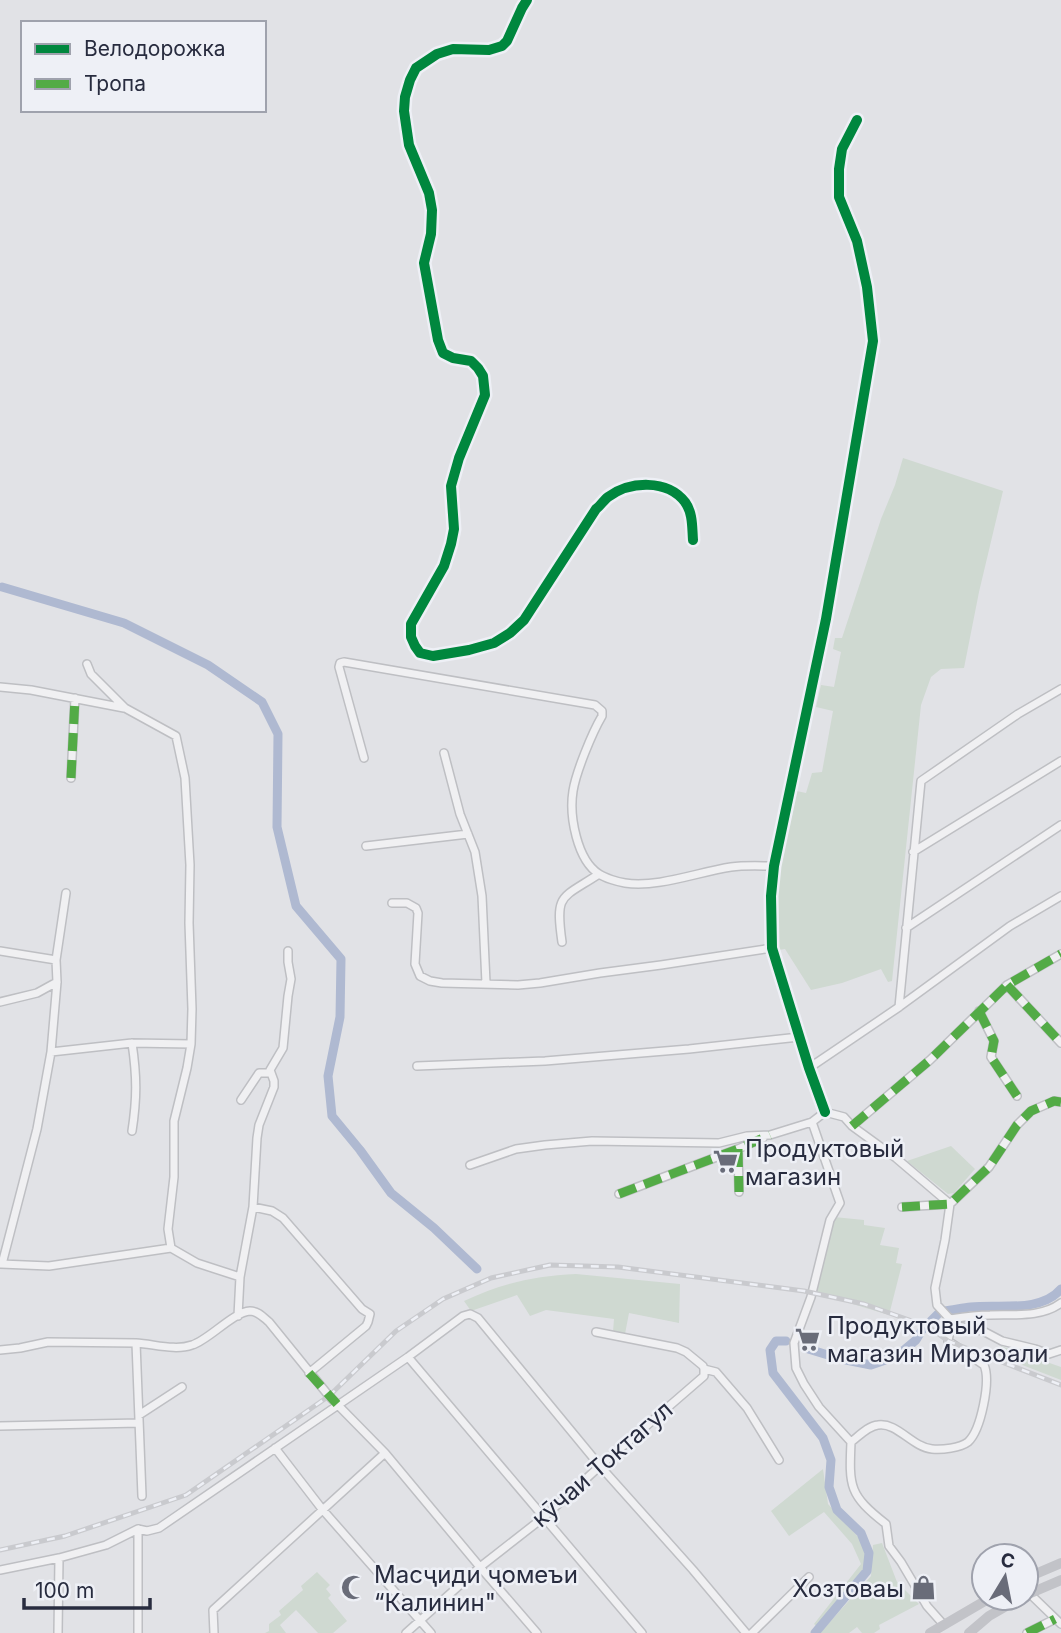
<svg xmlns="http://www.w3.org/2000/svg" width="1061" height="1633" font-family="Inter,sans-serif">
	<rect width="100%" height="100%" fill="#e1e2e6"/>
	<path fill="#cfd9d1" d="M903,458L1003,491L979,592L964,668L941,669L931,677L921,705L892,981L888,982L881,969L842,983L811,990L785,949L779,950L773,910L775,868L792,790L806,793L812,773L822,772L833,711L816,707L821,685L834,687L841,652L833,649L835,638H842L881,519L895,485Z
		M951,1146L975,1169L954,1193L948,1194L907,1161Z
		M834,1217L864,1220V1225L885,1228L880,1245L899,1248L896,1263L902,1264L889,1315L813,1292L828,1245Z
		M576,1274L680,1284L679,1323L629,1313L625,1334L613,1332L614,1319L546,1310L530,1316L517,1295L471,1311L464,1301C503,1283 534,1276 576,1274Z
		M1001,1346L1061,1367V1380L997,1355Z
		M823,1469L828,1504L860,1539L865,1553V1569L818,1627L814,1624L861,1564L852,1544L824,1512L789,1536L771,1511Z
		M882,1543L897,1582L919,1604L879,1625L880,1629L874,1633H862L857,1627L849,1633H820L871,1576L873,1545Z
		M317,1572L330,1585L326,1589L331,1595L328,1598L347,1621L333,1633H318L296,1610L280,1625L286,1633H265L269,1631V1624L281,1615L279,1611L303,1590L301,1586Z"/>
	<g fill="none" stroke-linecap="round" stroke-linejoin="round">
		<path stroke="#afb9d1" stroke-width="9" d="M2,587L124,623L208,665L262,702L278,734L277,827L296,906L341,959L340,1017L328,1076L332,1116L360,1150L391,1193L434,1228L477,1269
			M944,1311C953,1310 962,1308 971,1307C999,1304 1041,1313 1061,1289
			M786,1341H776L770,1350L773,1373L823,1438L831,1460L829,1487L837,1510L861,1533L869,1553L867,1571L815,1633
			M805,1348L841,1359L871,1365L897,1356L916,1340L922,1330L938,1314"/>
		<defs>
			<path id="street" d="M527,0L522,8L507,41L502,46L489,50L453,49L437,54L416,68L410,80L405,97L404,111L409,145L429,193L432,210L431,234L424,263L438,340L443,353L453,358L471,361L478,368L483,376L485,395L459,458L451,486L454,529L451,544L444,566L411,624V637L415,646L420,653L433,656L469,650L494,643L510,633L524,620L596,509C600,506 604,500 608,497C630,481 667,479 685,502C693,513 692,527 693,540
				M87,664L91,674L125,708L176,736L185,778L190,865L189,923L192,1009L191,1044L187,1068L174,1121V1177L168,1229L171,1248
				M0,687L31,690L124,708
				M444,753L460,814L475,852L482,896L486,983
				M364,758L339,667L340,663L344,662L595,705L602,711V716C592,733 576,772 573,791C569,816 577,860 599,874C605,878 618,882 625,883C658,888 698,872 731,867C745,865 760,866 774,866
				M71,778L75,698
				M366,846L468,834
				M913,852L1061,761
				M392,903H407L416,908L418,913L415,964L420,976L430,981L442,983L518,985L540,983L600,973L661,965L772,948
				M906,928L1061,825
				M562,942C555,893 561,899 599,874
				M0,951L56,960
				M1007,985L1061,1043
				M0,1002L37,993L57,982
				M899,1007L921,781L1018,714L1061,689
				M979,1011L994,1041L991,1057L1017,1096
				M51,1052L132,1043L191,1044
				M417,1066L545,1061L689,1049L799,1037
				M809,1068L899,1007L1010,926L1061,896
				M241,1100L259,1073H271
				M825,1112L809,1068L772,948L771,896L774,866L826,619L873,341L867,287L857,241L839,197V169L842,149L857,120
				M825,1112L844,1117L852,1126L896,1158L950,1204L945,1240L935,1288L937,1305L950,1319L951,1325L948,1341L984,1365C991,1381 981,1430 968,1442C960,1448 942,1450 932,1449C912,1447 897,1422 878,1425C868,1426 859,1436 851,1442
				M812,1122L840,1203L830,1220L811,1297L794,1343L796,1368L804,1384L819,1407L851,1442C849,1487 849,1495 886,1524L889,1546L901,1562L927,1606L943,1624
				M852,1126L930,1060L1007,985L1061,954
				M132,1131C137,1098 137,1077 132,1043
				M738,1149L739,1192
				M470,1165L516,1149L545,1145L592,1141L719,1143L747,1136L770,1135L812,1122L825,1112
				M619,1194L738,1149L763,1138
				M253,1207L272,1211L283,1218L362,1309L370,1314L368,1322L366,1326L309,1373
				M902,1207L950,1204L989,1167L1017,1125L1031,1111L1054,1101L1061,1102
				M1,1264L49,1266L171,1248L197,1263L240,1277L238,1316
				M2,1264L37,1129L51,1052L57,982L56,960L66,893
				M240,1277L253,1207L257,1138L259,1125L274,1087V1081L270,1070L283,1048L288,996L291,979L288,962V951
				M950,1319C963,1317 976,1315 990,1315C1013,1314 1041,1318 1061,1303
				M951,1325L983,1331L1002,1341L1035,1349L1049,1354L1061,1350
				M0,1350L20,1348L48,1342L136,1343
				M408,1357L642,1633
				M704,1369L716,1372L747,1408L779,1460
				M139,1415L182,1387
				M0,1426L139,1423
				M275,1448L322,1509L431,1633
				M142,1496L136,1343C154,1344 175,1351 192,1345C209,1340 233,1312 250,1311C258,1311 263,1317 269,1322L329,1396L385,1453L480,1567L537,1633
				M138,1529L147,1531L159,1528L408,1357L463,1316L470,1314L478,1318L600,1466L693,1570L746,1633
				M138,1529V1633
				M0,1570L59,1558L106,1545L138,1529
				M1029,1593L1061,1624
				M58,1633L59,1558
				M214,1633L213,1610L385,1453
				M406,1633L480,1567L544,1517L600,1466L704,1376V1369L703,1366L686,1352L677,1348L596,1332
				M752,1633L809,1577
				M1027,1633L1055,1619"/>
		</defs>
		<use href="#street" stroke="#bebfc3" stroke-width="10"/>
		<use href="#street" stroke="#f0f0f2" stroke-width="7"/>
		<path stroke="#c2c3c8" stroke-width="10" d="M1026,1578L1061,1563
			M1026,1595L1061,1580
			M930,1633L990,1598
			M969,1633L989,1616L1020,1598"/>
		<defs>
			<path id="rail" d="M0,1550L65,1536L186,1495L329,1396L396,1331L443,1299L491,1278L550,1265L618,1267L804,1291L864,1304L929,1327L948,1341L1061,1385"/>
		</defs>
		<use href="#rail" stroke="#c9cace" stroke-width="5"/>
		<use href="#rail" stroke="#eef0f6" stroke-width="2.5" stroke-dasharray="8" stroke-linecap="butt"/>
		<path stroke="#53ab46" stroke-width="9" stroke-dasharray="18 9" stroke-linecap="butt" d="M71,778L75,698
			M1007,985L1061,1043
			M979,1011L994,1041L991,1057L1017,1096
			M852,1126L930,1060L1007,985L1061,954
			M738,1149L739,1192
			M619,1194L738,1149L770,1135
			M902,1207L950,1204L989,1167L1017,1125L1031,1111L1054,1101L1061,1102
			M309,1373L337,1404
			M1027,1633L1055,1619"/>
		<defs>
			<path id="cycleway" d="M527,0L522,8L507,41L502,46L489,50L453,49L437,54L416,68L410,80L405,97L404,111L409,145L429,193L432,210L431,234L424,263L438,340L443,353L453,358L471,361L478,368L483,376L485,395L459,458L451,486L454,529L451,544L444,566L411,624V637L415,646L420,653L433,656L469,650L494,643L510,633L524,620L596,509C600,506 604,500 608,497C630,481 667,479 685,502C693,513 692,527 693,540
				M825,1112L809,1068L772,948L771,896L774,866L826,619L873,341L867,287L857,241L839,197V169L842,149L857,120"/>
		</defs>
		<use href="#cycleway" stroke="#eef0f6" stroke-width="15"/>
		<use href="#cycleway" stroke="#00873e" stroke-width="10"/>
	</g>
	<defs>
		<symbol id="supermarket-bare" viewBox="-9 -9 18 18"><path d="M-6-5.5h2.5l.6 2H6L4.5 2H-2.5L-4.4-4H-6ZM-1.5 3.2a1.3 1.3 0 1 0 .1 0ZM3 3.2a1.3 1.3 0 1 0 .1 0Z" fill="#696c79" stroke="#eef0f6" stroke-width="2.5" paint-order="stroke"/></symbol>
		<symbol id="mosque-bare" viewBox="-9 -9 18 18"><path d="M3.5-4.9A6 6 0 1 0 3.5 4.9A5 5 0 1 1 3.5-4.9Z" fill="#696c79" stroke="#eef0f6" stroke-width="2.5" paint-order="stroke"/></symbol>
		<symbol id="shop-bare" viewBox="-9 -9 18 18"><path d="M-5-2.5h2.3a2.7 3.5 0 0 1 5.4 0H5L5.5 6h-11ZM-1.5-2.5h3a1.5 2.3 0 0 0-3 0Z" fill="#696c79" stroke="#eef0f6" stroke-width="2.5" paint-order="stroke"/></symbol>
	</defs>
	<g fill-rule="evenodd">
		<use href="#supermarket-bare" x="708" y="1144" width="35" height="35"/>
		<use href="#supermarket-bare" x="790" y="1322" width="35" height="35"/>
		<use href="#mosque-bare" x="336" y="1570" width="35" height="35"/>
		<use href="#shop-bare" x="906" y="1570" width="35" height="35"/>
	</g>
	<g text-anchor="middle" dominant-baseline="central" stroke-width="5" stroke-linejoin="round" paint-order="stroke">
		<g font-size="24" fill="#282c3f" stroke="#eef0f6" text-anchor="start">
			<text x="745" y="1148">Продуктовый<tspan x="745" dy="28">магазин</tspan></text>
			<text x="827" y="1325">Продуктовый<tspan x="827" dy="28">магазин Мирзоали</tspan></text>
			<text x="374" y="1574">Масҷиди ҷомеъи<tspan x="374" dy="28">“Калинин"</tspan></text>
			<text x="904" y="1588" text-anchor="end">Хозтоваы</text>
		</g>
		<g font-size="24" fill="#282c3f" stroke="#eef0f6">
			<text transform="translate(602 1464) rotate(-41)">кӯчаи Токтагул</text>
		</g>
	</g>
	<rect x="21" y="21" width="245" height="91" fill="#eef0f6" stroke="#9fa2ad" stroke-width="2"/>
	<rect x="35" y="44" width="35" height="10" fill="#00873e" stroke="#9fa2ad" stroke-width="2"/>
	<text x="84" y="56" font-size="21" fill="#282c3f">Велодорожка</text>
	<rect x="35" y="79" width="35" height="10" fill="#53ab46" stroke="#9fa2ad" stroke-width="2"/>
	<text x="84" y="91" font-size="21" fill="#282c3f">Тропа</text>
	<g transform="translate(1005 1577) rotate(10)"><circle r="33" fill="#eef0f6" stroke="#9fa2ad" stroke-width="2"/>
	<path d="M0-5L12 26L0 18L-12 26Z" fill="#696c79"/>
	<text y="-10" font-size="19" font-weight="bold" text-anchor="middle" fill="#282c3f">С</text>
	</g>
	<path d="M24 1598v10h126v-10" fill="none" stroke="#282c3f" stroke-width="3.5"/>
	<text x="35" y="1598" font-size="21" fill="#282c3f" stroke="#eef0f6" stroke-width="5" paint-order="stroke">100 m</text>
</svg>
